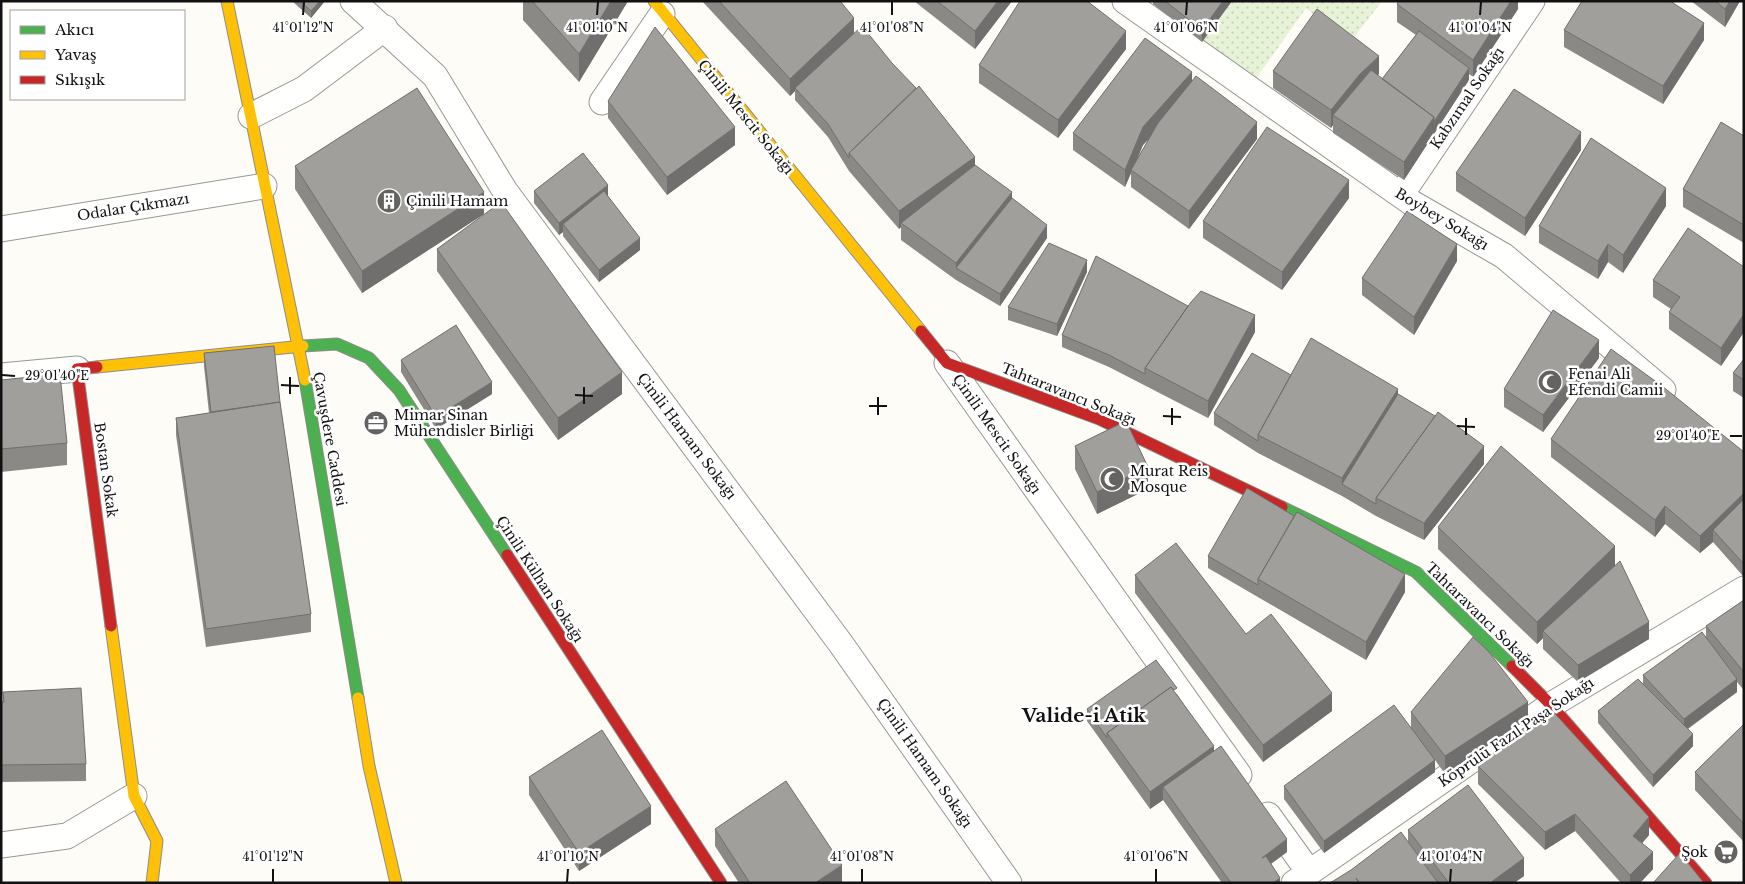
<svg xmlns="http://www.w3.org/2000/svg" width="1745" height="884" font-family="'Libre Baskerville',serif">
	<defs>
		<pattern id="park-dots" width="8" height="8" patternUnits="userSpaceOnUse" patternTransform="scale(1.25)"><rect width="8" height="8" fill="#e7f3d7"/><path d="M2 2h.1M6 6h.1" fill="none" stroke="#c5cfb8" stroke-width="1.8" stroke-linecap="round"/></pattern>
	</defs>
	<rect width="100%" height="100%" fill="#fdfcf7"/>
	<path fill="url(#park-dots)" d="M1232,1H1382L1349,44L1306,8L1253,83L1196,51Z"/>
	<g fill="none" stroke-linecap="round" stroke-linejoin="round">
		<defs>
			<path id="street" d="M353,1L435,76L505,191L841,644L1009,883
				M1125,1L1412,203L1504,256L1663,390
				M602,102L662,14
				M251,116L304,89L385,28
				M1401,195L1532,1
				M1,229L264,186
				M947,363L1239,775
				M1,376L77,369
				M1268,815L1309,872
				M1,845L67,836L134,796
				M1294,883L1551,705L1744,589"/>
			<path id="fast" d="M303,346L337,344L369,358L399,390L507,555
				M305,380L358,698
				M1282,507L1416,572L1512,666"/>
			<path id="slow" d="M227,1L305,380
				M654,1L921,331
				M97,367L303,346
				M111,626L134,796L157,841L152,883
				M358,698L369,766L396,883"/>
			<path id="jam" d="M921,331L947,363L1099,419L1282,507
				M97,367L77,369L111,626
				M507,555L721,883
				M1512,666L1551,705L1706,883"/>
		</defs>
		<use href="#street" stroke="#979795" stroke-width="27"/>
		<use href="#fast" stroke="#8e8d8b" stroke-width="13"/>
		<use href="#slow" stroke="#8e8d8b" stroke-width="13"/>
		<use href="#jam" stroke="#8e8d8b" stroke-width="13"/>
		<use href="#street" stroke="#fffffe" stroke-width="25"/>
		<use href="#fast" stroke="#4caf50" stroke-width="11"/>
		<use href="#slow" stroke="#ffc107" stroke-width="11"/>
		<use href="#jam" stroke="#c62828" stroke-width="11"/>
	</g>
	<path fill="#8a8986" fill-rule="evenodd" d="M292,1H325L311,18Z
		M523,1H628L579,82L523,20Z
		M702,1H840L854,34L975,166L1012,198L1047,238L1000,306L956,280L901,240V227L899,229L849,171L828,137L795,100V91L790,96Z
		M914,1H1012L975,49Z
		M1153,1H1232L1202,42L1153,4Z
		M1518,1V9L1473,77L1469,74V80L1404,180L1333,133V125L1331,128L1273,88V71L1379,74L1377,75L1382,79L1416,35L1397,22V4Z
		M1691,1H1740L1725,27Z
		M1564,30L1704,40L1663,104L1564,47Z
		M1126,49L1058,138L979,83V65Z
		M1192,80L1257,139L1189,229L1131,187V173L1125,187L1073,150V133ZM1149,139L1137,160L1143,145Z
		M608,101L735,145L667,195L608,118Z
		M1744,136V243L1683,207V189Z
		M1581,150L1525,236L1456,191V173Z
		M295,166L484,214L362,293L295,189Z
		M534,191L608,196L640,250L599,282L563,236V232L559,235L534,203Z
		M1349,198L1282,290L1203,238V221Z
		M1666,206L1623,273L1608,262L1598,279L1539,243V226Z
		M437,249L622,394L558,440L437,271Z
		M1457,261L1414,335L1362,295V278Z
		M1744,267V332L1721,366L1669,329V312L1671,309L1653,297V280Z
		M1087,272L1057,336L1008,320V307Z
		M1188,306L1255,332L1208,418L1109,367L1062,347V335Z
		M204,353L280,402L311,614V632L206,647L176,435V418L209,413L204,366Z
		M1599,358L1543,432L1504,407V389Z
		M1744,359V398L1733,391V373Z
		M401,360L492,394L436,429L401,372Z
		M1291,375L1398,394L1484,464L1424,540L1376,516L1342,496L1258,453L1214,425V413Z
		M1,380L67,443V465L1,472Z
		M1551,439L1744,452L1743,576L1713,542L1700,553L1665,524L1655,537L1551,457Z
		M1075,446L1148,489L1097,514L1075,469Z
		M1438,527L1615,565L1649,639L1578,682L1543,649V638L1537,644L1438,549Z
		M1208,556L1405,592L1366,660L1208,568Z
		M1135,575L1246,634L1332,711L1263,762L1135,593Z
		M1744,600V688L1743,689L1737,682V692L1688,729L1693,746L1653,787L1598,723V711L1643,684V675L1706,638V626Z
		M3,692L86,764V781L1,782V702H3Z
		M1177,694L1214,751L1287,852L1271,864L1280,883H1222L1163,800L1150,809L1087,721V709Z
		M1411,712L1528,719L1445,774L1435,760V772L1324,853L1284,799V786L1411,728Z
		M1744,724V842L1695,790V772Z
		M1478,766L1649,835L1642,843L1653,869L1640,883H1621L1575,831L1545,850L1478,784Z
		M529,777L651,824L579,871L529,795Z
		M715,829L842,882L739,883L715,846Z
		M1408,830L1524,876L1514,883H1330L1408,842Z"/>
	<path fill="#716f6d" d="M320,1H325L311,18V11Z
		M611,1H628L579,82V54Z
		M998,1H1012L975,49V31Z
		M1223,1H1232L1202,42V30Z
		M1511,1H1518V9L1473,77V60Z
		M1730,1H1740L1725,27V9Z
		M854,18V35L795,88V91L790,96V79Z
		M1704,23V40L1663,104V86Z
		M1126,31V49L1058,138V120Z
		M1379,56V74L1333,115V125L1331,128V110L1360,74Z
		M1469,68V80L1404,180V162L1434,117Z
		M1192,72V90L1143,145L1132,170H1131V173L1125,187V170L1143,127Z
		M1257,122V139L1189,229V211Z
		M735,127V145L667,195V177Z
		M1581,132V150L1525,236V218Z
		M975,157V174L901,223V227L899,229V211Z
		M1349,180V198L1282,290V272Z
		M608,185V197L563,224V232L559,235V223Z
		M1666,188V206L1623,273V255Z
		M484,192V214L362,293V271Z
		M1012,192V210L956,268V280V263Z
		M1047,225V238L1000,306V294Z
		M640,238V250L599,282V270Z
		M1457,244V261L1414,335V317Z
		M1608,244V262L1598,279V261Z
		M1087,260V272L1057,336V324Z
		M1744,314V332L1721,366V348Z
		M1255,315V332L1208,418V401Z
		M1599,340V358L1543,432V415Z
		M622,372V394L558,440V418Z
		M492,382V394L436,429V417Z
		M1398,389V406L1342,484V478Z
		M1484,446V464L1424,540V523Z
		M1148,467V489L1097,514V492Z
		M1744,493V511L1713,530V542L1700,553V536Z
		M1665,506V524L1655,537V520Z
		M1615,546V568L1543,631V638L1537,644V622Z
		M1405,574V592L1366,660V642Z
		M1649,622V639L1578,682V665Z
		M1744,670V688L1743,689V671Z
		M1737,679V692L1684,731V719Z
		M1332,693V711L1263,762V745Z
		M1528,702V719L1445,774V756Z
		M1693,734V746L1653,787V775Z
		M1214,746V764L1163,787V800L1150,809V792Z
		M1435,760V772L1324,853V841Z
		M651,806V824L579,871V853Z
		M1575,814V831L1545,850V832Z
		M1649,817V835L1633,854V836Z
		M1287,839V852L1262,870V858Z
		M1653,852V869L1640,883H1630V875Z
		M1524,858V876L1514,883H1490Z
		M842,865V882L815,883Z
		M1280,878V883H1273Z"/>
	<path fill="#a19f9c" stroke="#716f6d" d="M300,1H320L311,11Z
		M532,1H611L579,54Z
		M719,1H840L854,18L790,79Z
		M937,1H998L975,31Z
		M1020,1H1087L1126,31L1058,120L979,65Z
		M1165,1H1223L1202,30Z
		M1399,1H1511L1473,60L1397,4Z
		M1582,1H1670L1704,23L1663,86L1564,30Z
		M1715,1H1730L1725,9Z
		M1317,9L1379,56L1360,74L1331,110L1273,71Z
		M862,26L892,63L916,88L849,153V158L828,124L795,88Z
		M655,27L735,127L667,177L608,101Z
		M1419,31L1469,68L1434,122V117L1382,79Z
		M1145,38L1192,72L1143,127L1125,170L1073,133Z
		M1371,70L1434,117L1404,162L1333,115Z
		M1196,76L1257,122L1189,211L1131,170L1158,123Z
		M919,86L975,157L899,211L849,153Z
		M417,88L484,192L362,271L295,166Z
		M1514,89L1581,132L1525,218L1456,173Z
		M1721,122L1744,136V225L1683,189Z
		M1267,127L1349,180L1282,272L1203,221Z
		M1591,138L1666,188L1623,255L1608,244L1598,261L1539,226Z
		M583,153L608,185L559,223L534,191Z
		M975,165L1012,192L956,263L901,223Z
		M604,191L640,238L599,270L563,224Z
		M1012,198L1047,225L1000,294L956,268Z
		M501,202L622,372L558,418L437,249Z
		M1407,211L1457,244L1414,317L1362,278Z
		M1688,228L1744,267V314L1721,348L1669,312L1680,297L1653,280Z
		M1049,243L1087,260L1057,324L1008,307Z
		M1096,256L1188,306L1145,368V374L1109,355L1062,335Z
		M1201,291L1255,315L1208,401L1145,368L1191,302Z
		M1553,310L1599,340L1543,415L1504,389Z
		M456,325L492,382L436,417L401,360Z
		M1311,338L1398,389L1342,478L1258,435Z
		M274,346L280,402L211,412L204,353Z
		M1611,349L1662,386L1744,452V493L1700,536L1665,506L1655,520L1551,439Z
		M1252,353L1291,375L1258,435V441L1214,413Z
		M1744,359V380L1733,373Z
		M60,374L67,443L1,449V380Z
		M1398,394L1435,416L1376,498V504L1342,484Z
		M280,402L311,614L206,629L176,418Z
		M1438,412L1484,446L1424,523L1376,498Z
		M1126,421L1148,467L1097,492L1075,446Z
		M1501,446L1615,546L1537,622L1438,527Z
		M1247,488L1294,516L1258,579V585L1208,556Z
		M1744,499V563H1743L1713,530Z
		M1297,512L1405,574L1366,642L1258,579Z
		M1176,543L1246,634L1271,614L1332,693L1263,745L1135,575Z
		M1620,561L1649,622L1578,665L1543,631Z
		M1744,600V670L1743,671L1706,626Z
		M1702,632L1737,679L1684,719L1643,675Z
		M1473,637L1488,651L1528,702L1445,756L1411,712Z
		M1156,660L1177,688L1174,690L1171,687L1107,733V738L1087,709Z
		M1638,679L1693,734L1653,775L1598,711Z
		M1171,687L1214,746L1150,792L1107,733Z
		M81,688L86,764L1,765V702H4L3,692Z
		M1394,705L1435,760L1324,841L1284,786Z
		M1549,707L1649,817L1633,836L1653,852L1630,875L1575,814L1545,832L1478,766Z
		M1744,724V824L1695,772Z
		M602,730L651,806L579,853L529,777Z
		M1221,746L1287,839L1262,858L1266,856L1280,878L1273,883H1231L1163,787Z
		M786,781L842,865L815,883H750L715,829Z
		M1468,785L1524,858L1490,883H1449L1408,830Z
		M1401,832L1438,883H1360L1356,878L1359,883H1330L1351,870Z
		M1680,853L1704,883H1653Z"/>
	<path fill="none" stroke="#111" stroke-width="2" d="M303,15L304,2M597,15L598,2M892,15V2M1186,15L1187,2M1480,15L1481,2M2,375L15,376M281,385L299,386M290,394V377M575,395L593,396M584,404V387M869,406H887M878,415V397M1163,416L1181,417M1172,425V408M1457,426L1475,427M1466,435V418M1730,436H1742M273,882V869M567,882L568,869M862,882V869M1156,882V869M1450,882L1451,869"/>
	<defs>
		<symbol id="building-disc" viewBox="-11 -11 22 22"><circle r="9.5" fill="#646362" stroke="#fff"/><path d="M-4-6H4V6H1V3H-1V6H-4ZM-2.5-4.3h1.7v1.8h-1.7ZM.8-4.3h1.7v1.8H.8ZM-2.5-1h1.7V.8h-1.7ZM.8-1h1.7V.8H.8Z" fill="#fff"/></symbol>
		<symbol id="mosque-disc" viewBox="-11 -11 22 22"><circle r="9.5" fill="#646362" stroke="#fff"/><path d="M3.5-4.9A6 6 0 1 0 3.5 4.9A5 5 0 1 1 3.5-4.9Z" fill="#fff"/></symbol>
		<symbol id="office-disc" viewBox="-11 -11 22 22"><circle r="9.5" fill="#646362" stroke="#fff"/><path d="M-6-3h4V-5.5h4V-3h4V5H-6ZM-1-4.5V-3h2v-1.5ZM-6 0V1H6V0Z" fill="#fff"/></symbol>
		<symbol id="supermarket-disc" viewBox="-11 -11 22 22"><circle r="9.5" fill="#646362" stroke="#fff"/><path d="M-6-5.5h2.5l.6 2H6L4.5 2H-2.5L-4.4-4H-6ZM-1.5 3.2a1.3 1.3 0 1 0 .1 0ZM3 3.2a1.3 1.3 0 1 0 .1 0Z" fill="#fff"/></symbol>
	</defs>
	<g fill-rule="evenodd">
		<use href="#building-disc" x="375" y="187" width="28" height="28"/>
		<use href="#mosque-disc" x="1536" y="368" width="28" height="28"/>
		<use href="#office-disc" x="362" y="409" width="28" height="28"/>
		<use href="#mosque-disc" x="1098" y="465" width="28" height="28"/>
		<use href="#supermarket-disc" x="1712" y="838" width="28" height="28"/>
	</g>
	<g text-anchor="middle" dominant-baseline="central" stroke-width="5" stroke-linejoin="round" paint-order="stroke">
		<g font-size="14" fill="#111" stroke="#fff">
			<text transform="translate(1467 98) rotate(-56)">Kabzımal Sokağı</text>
			<text transform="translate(746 117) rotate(51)">Çinili Mescit Sokağı</text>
			<text transform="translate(133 207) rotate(-9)">Odalar Çıkmazı</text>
			<text transform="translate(1442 219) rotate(31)">Boybey Sokağı</text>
			<text transform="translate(1069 394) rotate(22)">Tahtaravancı Sokağı</text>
			<text transform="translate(997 434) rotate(55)">Çinili Mescit Sokağı</text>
			<text transform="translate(687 436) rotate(53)">Çinili Hamam Sokağı</text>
			<text transform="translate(330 439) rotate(80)">Çavuşdere Caddesi</text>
			<text transform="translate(106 470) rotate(82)">Bostan Sokak</text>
			<text transform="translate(540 579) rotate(57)">Çinili Külhan Sokağı</text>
			<text transform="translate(1480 615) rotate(44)">Tahtaravancı Sokağı</text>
			<text transform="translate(1516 732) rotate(-34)">Köprülü Fazıl Paşa Sokağı</text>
			<text transform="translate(925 763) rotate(55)">Çinili Hamam Sokağı</text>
		</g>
		<g font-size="14" fill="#111" stroke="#fff" text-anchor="start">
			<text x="406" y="201">Çinili Hamam</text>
			<text x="1568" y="374">Fenai Ali<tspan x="1568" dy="16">Efendi Camii</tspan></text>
			<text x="394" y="415">Mimar Sinan<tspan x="394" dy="16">Mühendisler Birliği</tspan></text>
			<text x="1130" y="471">Murat Reis<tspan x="1130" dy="16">Mosque</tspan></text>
			<text x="1708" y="852" text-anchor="end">Şok</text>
		</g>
		<g font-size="19" font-weight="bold" fill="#111" stroke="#fff">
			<text x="1084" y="715">Valide-i Atik</text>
		</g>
	</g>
	<g font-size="12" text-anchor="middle" fill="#111" stroke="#fff" stroke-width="5" stroke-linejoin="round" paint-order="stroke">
		<text x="303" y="32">41°01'12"N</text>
		<text x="597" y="32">41°01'10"N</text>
		<text x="892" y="32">41°01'08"N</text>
		<text x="1186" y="32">41°01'06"N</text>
		<text x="1480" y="32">41°01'04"N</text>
		<text x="57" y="380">29°01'40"E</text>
		<text x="1688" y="440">29°01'40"E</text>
		<text x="273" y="861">41°01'12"N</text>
		<text x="568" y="861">41°01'10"N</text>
		<text x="862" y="861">41°01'08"N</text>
		<text x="1156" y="861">41°01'06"N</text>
		<text x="1451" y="861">41°01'04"N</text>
	</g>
	<rect width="1745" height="884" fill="none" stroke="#111111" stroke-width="5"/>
	<rect x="10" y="10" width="175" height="90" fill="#ffffff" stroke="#a0a0a0"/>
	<rect x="20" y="26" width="25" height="8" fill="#4caf50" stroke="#a0a0a0"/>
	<text x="55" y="35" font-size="15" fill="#111111">Akıcı</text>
	<rect x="20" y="51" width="25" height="8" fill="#ffc107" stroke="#a0a0a0"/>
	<text x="55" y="60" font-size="15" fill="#111111">Yavaş</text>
	<rect x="20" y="76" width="25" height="8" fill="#c62828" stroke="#a0a0a0"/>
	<text x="55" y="85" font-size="15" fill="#111111">Sıkışık</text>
</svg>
